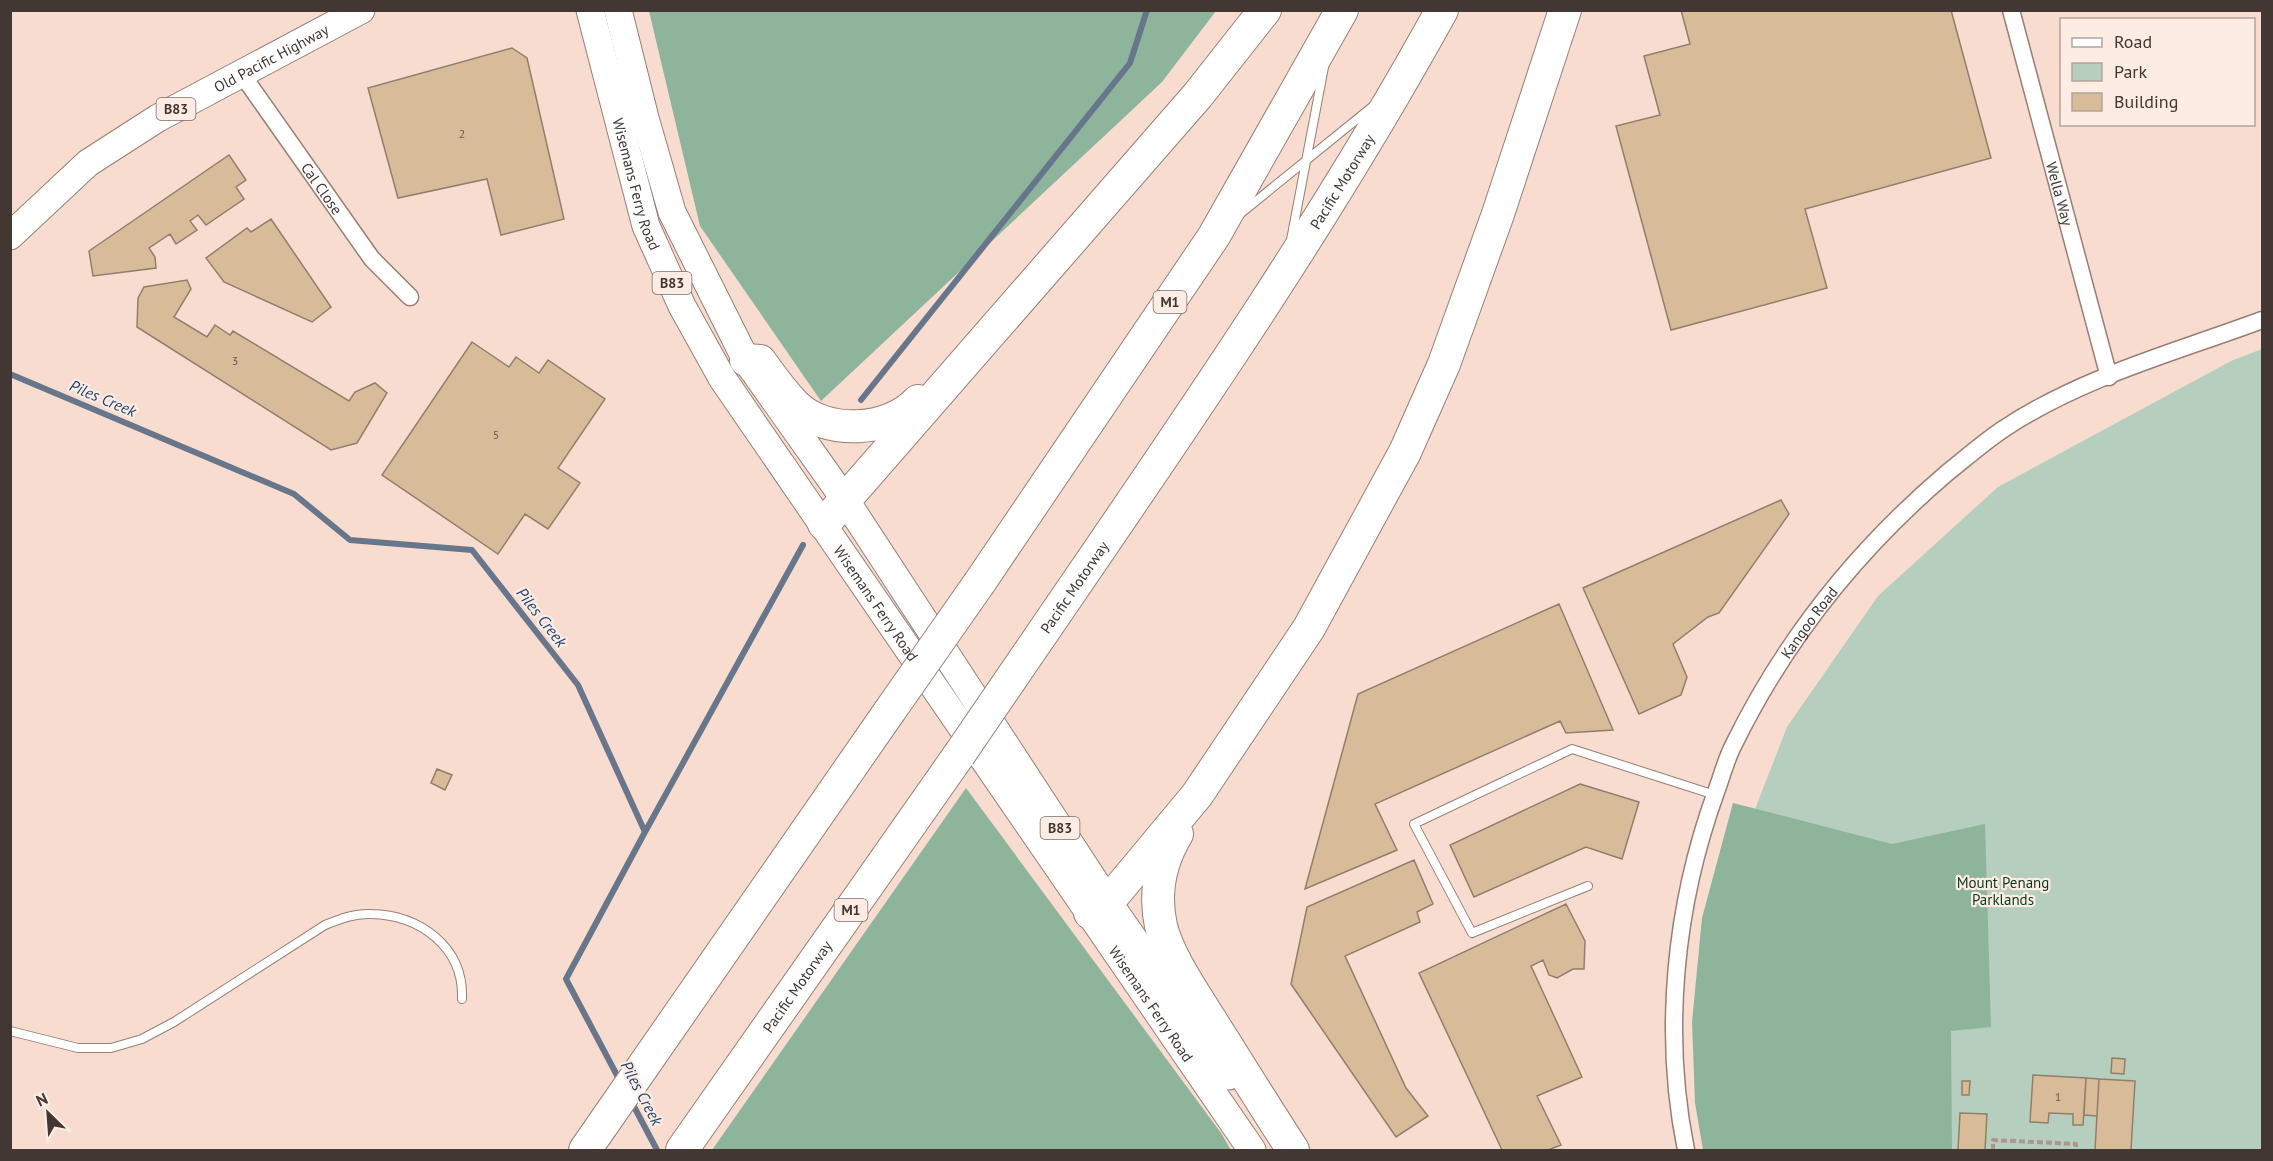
<svg xmlns="http://www.w3.org/2000/svg" width="2273" height="1161" font-family="'PT Sans',sans-serif">
	<rect width="100%" height="100%" fill="#f8dccf"/>
	<path fill="#b5cebd" d="M2262,349V1150H1722L1727,881L1787,727L1878,596L1998,487L2231,361Z"/>
	<path fill="#8eb59b" d="M649,11V10L1216,11L1162,82L821,401L700,226Z
		M966,788L1221,1133L1231,1150H712Z
		M1733,803L1892,844L1985,824L1991,1027L1951,1031L1952,1150H1703L1695,1103L1692,1022L1702,918Z"/>
	<g fill="none" stroke-linecap="round" stroke-linejoin="round">
		<path stroke="#68768b" stroke-width="6" d="M10,374L294,494L350,540L472,550L578,685L645,832L566,979L620,1081
			M861,400L1130,63L1147,10
			M645,832L803,545
			M631,1101L657,1150"/>
	</g>
	<path fill="#d8bc99" stroke="#907f6b" stroke-width="1.5" d="M1681,10H1951L1991,158L1805,209L1827,288L1671,330L1616,126L1660,115L1644,56L1690,44Z
		M512,48L527,58L564,219L501,235L487,179L398,198L368,88Z
		M229,155L246,180L236,187L244,199L206,225L198,215L190,221L197,230L176,244L170,234L149,248L155,257L156,268L93,276L89,251Z
		M271,219L331,307L312,322L224,282L206,258L247,228L251,232Z
		M187,280L191,289L174,317L207,337L215,325L230,335L233,331L349,401L355,392L375,383L387,393L357,443L331,450L137,327L138,298L144,287Z
		M472,342L509,367L516,357L539,373L548,360L605,399L558,468L580,483L548,529L525,514L498,554L382,475Z
		M1781,500L1789,514L1719,613L1708,617L1673,644L1687,677L1681,695L1639,714L1583,588Z
		M1559,604L1613,730L1566,733L1560,721L1375,804L1397,850L1305,889L1358,694Z
		M437,769L452,775L445,790L431,783Z
		M1580,784L1639,802L1622,859L1586,847L1474,897L1450,845Z
		M1414,860L1433,904L1417,912L1420,922L1345,956L1406,1088L1428,1116L1396,1137L1291,984L1307,907Z
		M1566,904L1585,941L1584,969H1573L1557,978L1549,975L1543,960L1531,966L1582,1077L1537,1096L1561,1145L1548,1150H1502L1419,973Z
		M2112,1058L2125,1059L2124,1074L2111,1073Z
		M2033,1075L2086,1078L2083,1125H2073V1114L2049,1113L2048,1123L2030,1122Z
		M2086,1078L2099,1079L2097,1116L2084,1115Z
		M2099,1079L2135,1081L2131,1150H2095Z
		M1962,1081H1970L1969,1095H1962Z
		M1960,1113L1987,1114L1985,1150H1958Z"/>
	<g fill="none" stroke-linecap="round" stroke-linejoin="round">
		<defs>
			<path id="lane" d="M1240,214L1372,107
				M1291,240L1324,67
				M1588,886L1472,933L1414,824L1572,749L1715,795
				M10,1031L78,1048H111L142,1039L174,1022L325,925C340,919 355,913 371,914C420,915 464,947 462,999"/>
			<g id="street">
				<path id="s1" d="M2011,10L2109,377"/>
				<path id="s2" d="M241,73L372,259L410,297"/>
				<path id="s3" d="M1686,1150C1662,1032 1675,905 1716,792C1722,776 1726,759 1734,744C1785,640 1859,548 1947,473C1966,458 1985,441 2005,428C2082,377 2176,352 2262,320"/>
			</g>
			<g id="primary">
				<path id="s4" d="M590,10L646,226L682,306L722,378L1252,1150"/>
				<path d="M618,10L645,118L672,212L746,360L846,501L1108,902L1229,1076"/>
				<path id="s5" d="M10,236L88,163L158,118L361,10"/>
			</g>
			<g id="highway">
				<path d="M746,360L760,361C771,376 782,392 795,405C826,436 890,432 918,401"/>
				<path d="M824,524L1198,95L1265,10"/>
				<path d="M980,582L1214,236L1342,10"/>
				<path id="s6" d="M1039,638C1179,433 1322,228 1442,10"/>
				<path d="M1177,834C1160,862 1154,894 1161,926C1168,956 1194,993 1210,1019C1238,1063 1265,1107 1293,1150"/>
				<path d="M1090,913L1108,902L1197,795L1309,628L1405,452L1444,364L1498,214L1565,10"/>
				<path d="M585,1150L889,712"/>
				<path id="s7" d="M682,1150L959,755"/>
			</g>
		</defs>
		<use href="#lane" stroke="#987f73" stroke-width="10"/>
		<use href="#street" stroke="#987f73" stroke-width="19"/>
		<use href="#primary" stroke="#987f73" stroke-width="29"/>
		<use href="#highway" stroke="#987f73" stroke-width="34"/>
		<path stroke="#ac978e" stroke-width="4" stroke-dasharray="6 3" stroke-linecap="butt" d="M1993,1150V1140L2076,1144V1150"/>
		<use href="#lane" stroke="#fff" stroke-width="8"/>
		<use href="#street" stroke="#fff" stroke-width="16"/>
		<use href="#primary" stroke="#fff" stroke-width="27"/>
		<use href="#highway" stroke="#fff" stroke-width="32"/>
		<defs>
			<path id="highway-bridge" d="M889,712L980,582
				M959,755L1039,638"/>
		</defs>
		<use href="#highway-bridge" stroke="#987f73" stroke-width="34" stroke-linecap="butt"/>
		<use href="#highway-bridge" stroke="#fff" stroke-width="32"/>
	</g>
	<g text-anchor="middle" dominant-baseline="central" stroke-width="4.5" stroke-linejoin="round" paint-order="stroke">
		<g font-size="12" fill="#68584c">
			<text x="462" y="133">2</text>
			<text x="235" y="360">3</text>
			<text x="496" y="434">5</text>
			<text x="2058" y="1096">1</text>
		</g>
		<g fill="#fdece4" stroke="#7a6d67" stroke-width="1.5">
			<rect x="156.5" y="98" width="39" height="22" rx="4.5"/>
			<rect x="652.5" y="272" width="39" height="22" rx="4.5"/>
			<rect x="1153.5" y="291" width="33" height="22" rx="4.5"/>
			<rect x="1040.5" y="817" width="39" height="22" rx="4.5"/>
			<rect x="834.5" y="899" width="33" height="22" rx="4.5"/>
		</g>
		<g font-size="14" font-weight="bold" fill="#423732">
			<text x="176" y="109">B83</text>
			<text x="672" y="283">B83</text>
			<text x="1170" y="302">M1</text>
			<text x="1060" y="828">B83</text>
			<text x="851" y="910">M1</text>
		</g>
		<g font-size="15" fill="#423732" stroke="#fdece4">
			<text stroke="none"><textPath href="#s5" startOffset="318">Old Pacific Highway</textPath></text>
			<text stroke="none"><textPath href="#s6" startOffset="548">Pacific Motorway</textPath></text>
			<text stroke="none"><textPath href="#s4" startOffset="180">Wisemans Ferry Road</textPath></text>
			<text stroke="none"><textPath href="#s2" startOffset="141">Cal Close</textPath></text>
			<text stroke="none"><textPath href="#s1" startOffset="190">Wella Way</textPath></text>
			<text stroke="none"><textPath href="#s6" startOffset="62">Pacific Motorway</textPath></text>
			<text stroke="none"><textPath href="#s4" startOffset="666">Wisemans Ferry Road</textPath></text>
			<text stroke="none"><textPath href="#s3" startOffset="558">Kangoo Road</textPath></text>
			<text stroke="none"><textPath href="#s7" startOffset="200">Pacific Motorway</textPath></text>
			<text stroke="none"><textPath href="#s4" startOffset="1152">Wisemans Ferry Road</textPath></text>
		</g>
		<g font-size="15" fill="#07391f" stroke="#fdece4">
			<text x="2003" y="882">Mount Penang<tspan x="2003" dy="17">Parklands</tspan></text>
		</g>
		<g font-size="16" font-style="italic" fill="#224571" stroke="#fdece4">
			<text transform="translate(103 398) rotate(23)">Piles Creek</text>
			<text transform="translate(542 617) rotate(52)">Piles Creek</text>
			<text transform="translate(642 1093) rotate(62)">Piles Creek</text>
		</g>
	</g>
	<rect width="2273" height="1161" fill="none" stroke="#423732" stroke-width="24"/>
	<rect x="2060" y="18" width="195" height="108" fill="#fdece4" stroke="#b2a49d" stroke-width="1.5"/>
	<rect x="2072" y="38" width="30" height="9" fill="#ffffff" stroke="#b2a49d" stroke-width="1.5"/>
	<text x="2114" y="48" font-size="18" fill="#423732">Road</text>
	<rect x="2072" y="63" width="30" height="18" fill="#b5cebd" stroke="#b2a49d" stroke-width="1.5"/>
	<text x="2114" y="78" font-size="18" fill="#423732">Park</text>
	<rect x="2072" y="93" width="30" height="18" fill="#d8bc99" stroke="#b2a49d" stroke-width="1.5"/>
	<text x="2114" y="108" font-size="18" fill="#423732">Building</text>
	<g transform="translate(48 1113) rotate(335)" stroke="#fdece4" stroke-width="4.5" paint-order="stroke">
	<path d="M0-4.5L10 22L0 15L-10 22Z" fill="#423732"/>
	<text y="-9" font-size="16" font-weight="bold" text-anchor="middle" fill="#423732">N</text>
	</g>
</svg>
